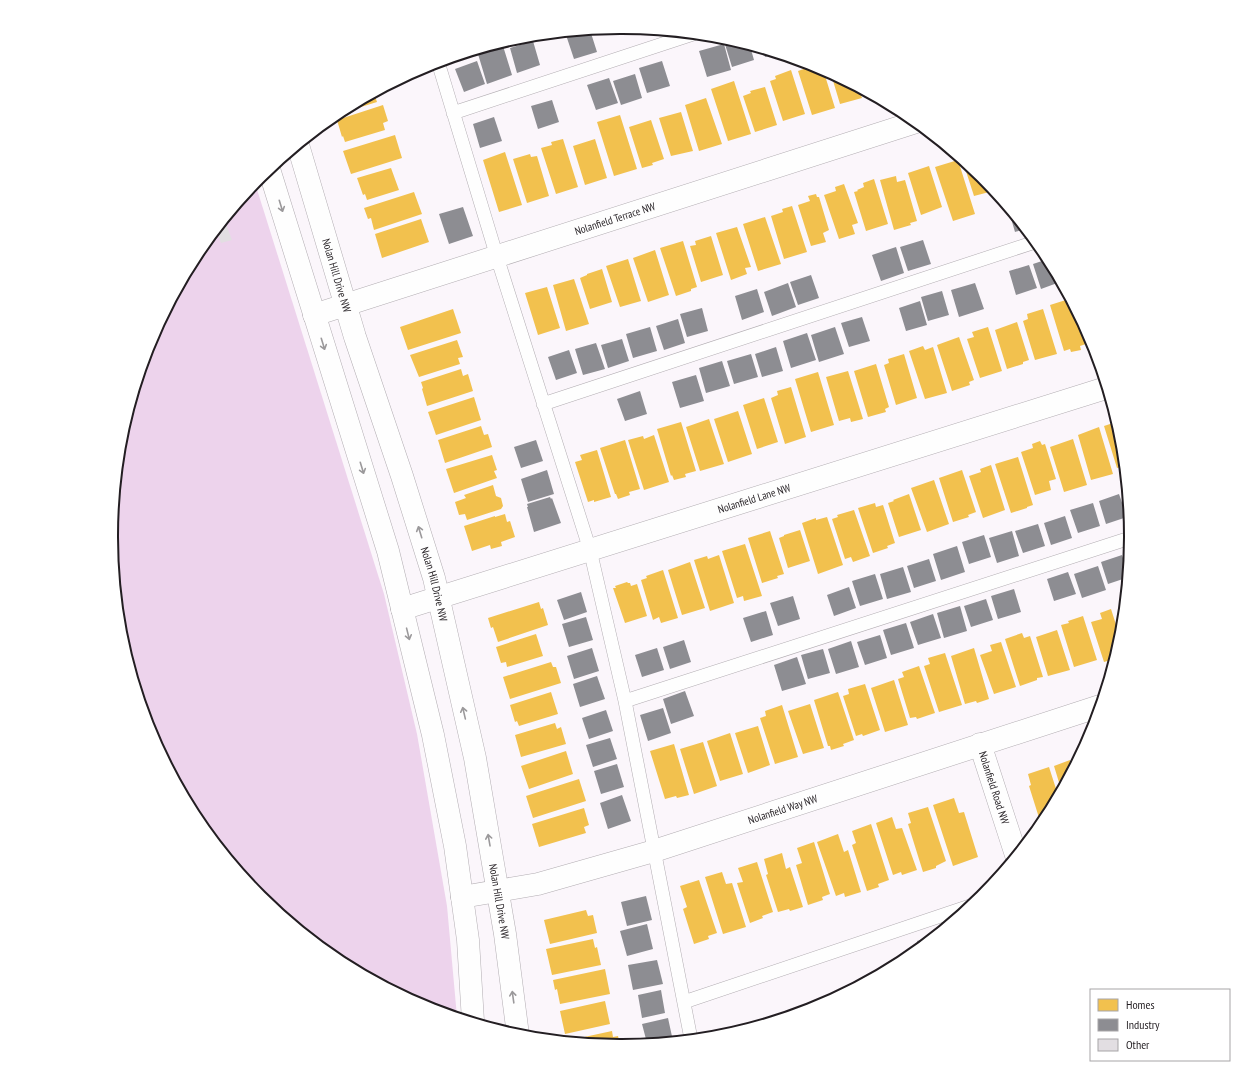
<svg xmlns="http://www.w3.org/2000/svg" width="1242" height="1073" font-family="'PT Sans Narrow',sans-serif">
	<rect width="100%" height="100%" fill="#fbf6fb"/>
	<path fill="#edd3ec" d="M255,183L384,594L417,734L447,906L457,1017L426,1007L338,960L261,897L197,819L150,731L121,636L112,536L121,437L150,341L197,253Z"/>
	<path fill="#f2c14e" d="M815,65L823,69L835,108L812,115L798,71Z
		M791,70L805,114L783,121L770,81L776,79L775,76Z
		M831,74L859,89L862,98L840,104Z
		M734,81L751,134L728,141L711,89Z
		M765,87L777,125L755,132L743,96L751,93L750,91Z
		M374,93L377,102L335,115L338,113Z
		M706,98L722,144L699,151L685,105Z
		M383,105L388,121L383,123L385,130L345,142L343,136L342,137L337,120Z
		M681,112L693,151L671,156L659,118Z
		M620,115L637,169L614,176L597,122Z
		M651,120L664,159L652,163L653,165L642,168L629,127Z
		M395,135L402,158L351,174L343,151Z
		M563,139L578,187L556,194L541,148L552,145L551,142Z
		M595,139L607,178L585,185L573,146Z
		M505,152L522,205L499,212L483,160Z
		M530,154L531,157L537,156L549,196L527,203L513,159Z
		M958,160L975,214L953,221L935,167Z
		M963,162L981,176L993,191L974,196Z
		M929,166L942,207L921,215L908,173Z
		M391,168L399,190L367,200L365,194L363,195L357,178Z
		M896,176L897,182L905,180L917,221L910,223L911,225L894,230L880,180Z
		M874,179L888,224L866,231L854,192L858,191L857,190L864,187L863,183Z
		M844,184L858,223L852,225L855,234L839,239L824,195L836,191L835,187Z
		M414,192L422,214L374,230L371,218L368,219L364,208Z
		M816,194L817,197H819L829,230L823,233L826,242L811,246L798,205L810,201L808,196Z
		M792,206L807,252L784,259L771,216L783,212L782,209Z
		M765,217L781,264L758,271L743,224Z
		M421,219L429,242L382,258L375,234Z
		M737,227L751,267L745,268L747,274L731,280L716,233Z
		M711,236L723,275L701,282L690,246L696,245L695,241Z
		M683,241L697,287L691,289V291L676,296L660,248Z
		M655,250L669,295L648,302L633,258Z
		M628,259L641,301L620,307L606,266Z
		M602,269L612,302L590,309L580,278L587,275V274Z
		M574,279L589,324L566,331L553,285Z
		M547,287L560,328L538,335L525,293Z
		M1069,299L1076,311L1086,344L1080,346L1081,350L1071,352L1070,349L1064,351L1050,305Z
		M453,309L461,333L408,350L400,327Z
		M1043,309L1057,354L1035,360L1023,321L1028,319L1027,314Z
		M1017,322L1029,360L1023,362V364L1007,369L995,330Z
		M988,327L1002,371L980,378L967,339L974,337L972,332Z
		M959,337L974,380L969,382L970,385L952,391L937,345Z
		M457,340L463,357L458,358L460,364L419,377L410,355Z
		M923,346L925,350L933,347L947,393L925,399L909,351Z
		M904,354L917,398L896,405L884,365L889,363L888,359Z
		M876,364L889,407L885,409L886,412L868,417L854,371Z
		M461,369L463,376L468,374L473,391L427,406L422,389L423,388L421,382Z
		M848,371L863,419L851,422L850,418L839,421L826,377Z
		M818,372L834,425L811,432L795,379Z
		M791,387L806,437L785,444L771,398L778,395L777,391Z
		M474,397L481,420L436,435L428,412Z
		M764,398L778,442L757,449L743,405Z
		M738,411L752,454L728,462L714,419Z
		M709,419L724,464L700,471L686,427Z
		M681,422L696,471L685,474L686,477L674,480L672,475L671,476L657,429Z
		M1116,422L1121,437L1124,466L1117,468L1104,426Z
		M481,426L484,435L488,434L492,447L445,463L438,440Z
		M1099,427L1113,474L1091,480L1078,435Z
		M654,435L669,482L644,490L628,440L643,436L644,439Z
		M1073,439L1087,485L1064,492L1050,447Z
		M625,440L640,489L629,492L630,495L618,499L616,494H615L600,448Z
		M1040,441L1042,445L1045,444L1056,479L1049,481L1051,490L1035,495L1021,452L1033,448L1032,444Z
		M597,450L611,497L594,502V500L588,502L575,462L582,460L580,455Z
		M492,455L497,470L494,471L497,478L454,493L446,469Z
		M1018,457L1033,505L1027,507V508L1011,513L995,464Z
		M991,465L1005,510L983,518L969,476L981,472L980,469Z
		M962,470L976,512L968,515L969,517L953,522L939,478Z
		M934,480L949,524L927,532L911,488Z
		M493,485L496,496L501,498L503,506L501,509L467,520L465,514L459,515L455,502L466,498L464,495Z
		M909,494L921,530L899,537L888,503L894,501L893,500Z
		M875,503L876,507L883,505L895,543L887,546L888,548L873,553L858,508Z
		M854,510L870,556L853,562L851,557L845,559L832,519L838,517L837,515Z
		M505,514L507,522L510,521L515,537L501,542L502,546L491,549L490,545L472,551L464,526L495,516V517Z
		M827,517L843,565L818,574L802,523L816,518V520Z
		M800,530L810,561L788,568L779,538L784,536V535Z
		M770,531L784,574L777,576L778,578L762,583L748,538Z
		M745,544L762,596L744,601L743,596L737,598L722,551Z
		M719,555L734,603L710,611L694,560L707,556L708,559Z
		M690,562L705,608L682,615L668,570Z
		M663,570L678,618L661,623L659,617L653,620L641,580L647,578L646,576Z
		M627,582L628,583H630L631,586L637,584L647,616L625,623L613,588H616L615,586Z
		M539,602L541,609L543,608L548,625L498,642L493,627L491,628L488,618Z
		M1111,609L1120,637L1114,659L1104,662L1091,622L1102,619L1100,613Z
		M1123,610L1122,626L1118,612Z
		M1083,616L1097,660L1074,667L1061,625L1069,623L1068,621Z
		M1057,630L1070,670L1048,676L1036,637Z
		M1022,633L1024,638L1030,636L1043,677L1037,678V680L1020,686L1005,639Z
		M536,634L543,656L507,667L506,662L501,663L496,647Z
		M1001,642L1016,687L994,694L980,655L992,651L990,645Z
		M974,648L989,699L977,703L976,701L965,704L951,656Z
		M945,653L962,705L939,712L924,666L930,664L928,658Z
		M551,662L553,667H556L561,683L510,699L503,677Z
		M919,666L935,713L917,719L916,717L910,718L898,679L904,677L902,672Z
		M894,680L908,725L885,732L871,688Z
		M865,684L880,730L863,736L862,734L856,736L843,696L849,694L848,689Z
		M551,692L558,714L519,726L517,721L515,722L510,705Z
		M838,692L854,740L843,744L844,746L831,750L830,746H828L814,700Z
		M810,704L824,748L803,754L788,711Z
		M782,705L798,757L775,764L760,718L766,716L765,711Z
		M555,723L557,729L561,727L566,744L521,757L515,735Z
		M758,726L770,765L748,773L735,733Z
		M730,733L743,774L720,781L707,741Z
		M703,742L717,786L694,794L680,749Z
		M674,744L689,795L677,798L676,796L665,799L650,751Z
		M566,751L573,774L529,789L521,766Z
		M1070,760L1072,768L1061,789L1054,766Z
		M1049,767L1058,795L1041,824L1029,786L1031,785L1028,774Z
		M579,779L586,801L533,818L526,796Z
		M954,798L959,813L964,812L978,857L953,866L933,805Z
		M928,807L946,861L936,866V868L923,872L908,824L911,823L908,813Z
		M584,808L589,825L584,827L586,833L539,847L532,824Z
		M892,817L896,829L902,828L917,870L902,875L901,872L893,875L876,823Z
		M871,824L889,880L878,884L879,887L867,891L852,845L856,843L852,831Z
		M838,834L844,852L848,850L861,892L845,897L844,893L836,896L817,842Z
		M814,842L830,894L822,897L823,900L808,905L796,865L802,863L797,848Z
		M782,853L786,869L790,867L803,907L790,911L789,909L778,912L766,875L768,874L764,859Z
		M757,862L773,912L762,916L763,918L750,923L737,883L743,882L738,868Z
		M722,872L726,884L732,883L746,927L723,934L705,877Z
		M699,880L717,933L708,936L709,939L694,944L683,909L687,907L680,886Z
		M586,910L588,916L593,915L597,933L550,944L544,920Z
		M593,939L595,948L597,947L601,965L552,975L546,949Z
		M605,969L610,994L560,1004L557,989L555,990L553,980Z
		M605,1001L610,1024L565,1034L560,1011Z
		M782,1014L784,1017L760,1024L759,1022Z
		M612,1031L613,1037L618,1036L620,1046L575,1042V1039Z"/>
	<path fill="#8d8d92" d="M590,30L597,52L574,59L566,35L577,31Z
		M730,40L750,46L754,60L732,67L724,41Z
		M533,41L540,65L517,73L510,48Z
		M724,44L731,70L707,77L699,51Z
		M503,46L512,75L487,84L478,54Z
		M763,50L776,54L765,57Z
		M477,61L485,84L464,92L455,69Z
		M662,61L670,86L647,93L639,68Z
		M635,74L642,98L621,105L613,81Z
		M609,78L618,103L596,110L587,85Z
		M552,100L559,122L538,129L531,106Z
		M494,117L502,141L480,148L473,124Z
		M463,207L473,236L449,244L439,214Z
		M1008,208L1015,217L1025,229L1015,232Z
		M923,240L931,264L908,271L900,247Z
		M896,247L904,273L881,281L872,255Z
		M1048,259L1060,282L1041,289L1033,264Z
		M1029,265L1037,288L1016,295L1009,271Z
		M811,275L819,298L798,305L790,282Z
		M788,283L796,307L772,316L764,292Z
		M975,283L984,309L959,317L951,290Z
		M757,289L764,312L742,320L735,296Z
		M942,291L949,315L928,321L921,297Z
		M920,301L927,325L906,331L899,308Z
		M702,308L708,331L687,337L680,314Z
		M862,317L870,341L849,347L841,323Z
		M678,319L685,343L664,350L656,326Z
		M650,327L657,351L633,358L626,334Z
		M835,327L844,354L819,362L811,335Z
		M807,333L816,360L791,368L783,341Z
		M622,339L629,361L608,368L601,345Z
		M596,343L605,369L583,375L575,349Z
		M776,347L783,371L762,377L755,354Z
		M569,350L577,373L556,380L548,357Z
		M751,354L758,377L734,384L727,361Z
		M722,361L730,386L706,393L699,368Z
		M696,375L704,401L680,408L672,382Z
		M640,391L647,414L625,421L617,399Z
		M536,440L543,461L521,468L514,447Z
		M547,470L554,494L528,502L521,479Z
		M1119,494L1127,517L1106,524L1099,501Z
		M550,497L551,499L552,498L561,523L534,532L527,507H528L527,504Z
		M1093,503L1100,526L1078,533L1070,510Z
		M1065,516L1072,538L1051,545L1044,523Z
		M1038,524L1045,546L1023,553L1015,531Z
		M1012,531L1019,556L997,563L989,538Z
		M984,535L991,557L969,564L962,542Z
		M957,546L965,572L941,580L933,554Z
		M1122,555L1127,570L1126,578L1108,584L1101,562Z
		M929,559L936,581L914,588L907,566Z
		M1098,566L1106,590L1082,598L1074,574Z
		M903,567L911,592L887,599L880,574Z
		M1068,572L1076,594L1054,601L1047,579Z
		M875,574L883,599L860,606L852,581Z
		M849,587L856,608L834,616L827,595Z
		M1014,589L1021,612L998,619L991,596Z
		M581,592L587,612L564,620L557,600Z
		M793,596L800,619L778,626L770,603Z
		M986,599L993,620L971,627L964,606Z
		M960,606L967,631L944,638L937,613Z
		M766,611L773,635L751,642L743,618Z
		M933,614L941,638L918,645L910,622Z
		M586,617L593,640L569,647L562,624Z
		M906,623L914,648L891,655L883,630Z
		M880,635L887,658L865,665L857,642Z
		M684,640L691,662L670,669L663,647Z
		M851,641L859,667L836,674L828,649Z
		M592,648L599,671L574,679L567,656Z
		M657,648L664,670L642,677L635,655Z
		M823,649L830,673L808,679L801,655Z
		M797,657L806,684L782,691L774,665Z
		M597,676L605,699L580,707L573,684Z
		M685,691L694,716L671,724L663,699Z
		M663,708L671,733L648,741L640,715Z
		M606,710L613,731L589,739L582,718Z
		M610,738L617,759L593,767L586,745Z
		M617,764L624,787L601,794L594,771Z
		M622,795L631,821L608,829L600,803Z
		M646,896L652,920L627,926L621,902Z
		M647,924L653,949L627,956L620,931Z
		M933,936L919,948L917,941Z
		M657,960L663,984L633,990L628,965Z
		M661,990L665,1013L642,1018L638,995Z
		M668,1018L673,1041L647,1043L642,1024Z"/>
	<path fill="#e2dee2" d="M226,224L232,240L221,243L216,230L219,227Z"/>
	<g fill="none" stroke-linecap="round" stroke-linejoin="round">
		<defs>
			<path id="service" d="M438,62L497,257L590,550L625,701L691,1039
				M453,113L693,34
				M543,404L1035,242
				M625,701L1130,538
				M684,1002L970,906"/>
			<g id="minor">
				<path id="s1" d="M314,315L916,122"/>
				<path id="s2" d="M402,609L1106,388"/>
				<path id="s3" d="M980,744L1016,855"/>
				<path id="s4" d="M462,897L538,884L654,851L1100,706"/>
			</g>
			<g id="tertiary">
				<path id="s5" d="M298,145L355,337L402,476L434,578L475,758L505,934L518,1035"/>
				<path d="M269,169L388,551L433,735L455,846L468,940L473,1021"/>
			</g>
		</defs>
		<use href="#service" stroke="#b2adb2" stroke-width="14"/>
		<use href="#minor" stroke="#b2adb2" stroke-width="23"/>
		<use href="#tertiary" stroke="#b2adb2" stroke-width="23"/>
		<use href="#service" stroke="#fefefe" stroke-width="13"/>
		<use href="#minor" stroke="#fefefe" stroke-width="22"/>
		<use href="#tertiary" stroke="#fefefe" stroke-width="22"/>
	</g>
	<defs><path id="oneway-shaft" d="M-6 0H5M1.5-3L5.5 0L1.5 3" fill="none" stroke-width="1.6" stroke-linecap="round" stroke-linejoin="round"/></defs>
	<g stroke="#9b999b">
		<use href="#oneway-shaft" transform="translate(281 206) rotate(73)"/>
		<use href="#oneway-shaft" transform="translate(323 344) rotate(73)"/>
		<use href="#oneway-shaft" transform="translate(362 468) rotate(73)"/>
		<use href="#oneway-shaft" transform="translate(420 532) rotate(-107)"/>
		<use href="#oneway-shaft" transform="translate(408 634) rotate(76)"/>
		<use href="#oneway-shaft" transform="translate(464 713) rotate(-103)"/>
		<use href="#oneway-shaft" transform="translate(489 840) rotate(-100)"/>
		<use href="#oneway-shaft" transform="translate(513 997) rotate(-98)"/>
	</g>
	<g text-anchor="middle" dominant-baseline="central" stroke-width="4" stroke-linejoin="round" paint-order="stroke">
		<g font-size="11" fill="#231e22" stroke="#fff">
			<text stroke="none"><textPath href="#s1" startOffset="316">Nolanfield Terrace NW</textPath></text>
			<text stroke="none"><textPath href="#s5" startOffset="136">Nolan Hill Drive NW</textPath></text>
			<text stroke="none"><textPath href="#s2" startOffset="369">Nolanfield Lane NW</textPath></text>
			<text stroke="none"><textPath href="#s5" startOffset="460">Nolan Hill Drive NW</textPath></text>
			<text stroke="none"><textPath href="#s3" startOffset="46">Nolanfield Road NW</textPath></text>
			<text stroke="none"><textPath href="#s4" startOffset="333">Nolanfield Way NW</textPath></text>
			<text stroke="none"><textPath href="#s5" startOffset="784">Nolan Hill Drive NW</textPath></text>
		</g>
	</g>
	<path d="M0 0H1242V1073H0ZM620 34H622A502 502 0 0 1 1124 536V537A502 502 0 0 1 622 1039H620A502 502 0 0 1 118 537V536A502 502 0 0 1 620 34Z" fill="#fff" fill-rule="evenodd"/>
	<path fill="none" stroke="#231e22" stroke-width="2" d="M620 34H622A502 502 0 0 1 1124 536V537A502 502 0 0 1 622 1039H620A502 502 0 0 1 118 537V536A502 502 0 0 1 620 34Z"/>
	<rect x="1090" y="989" width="140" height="72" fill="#ffffff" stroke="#a7a5a7"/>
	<rect x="1098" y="999" width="20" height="12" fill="#f2c14e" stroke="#a7a5a7"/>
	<text x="1126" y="1009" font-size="12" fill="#231e22">Homes</text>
	<rect x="1098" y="1019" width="20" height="12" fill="#8d8d92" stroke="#a7a5a7"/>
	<text x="1126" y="1029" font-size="12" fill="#231e22">Industry</text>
	<rect x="1098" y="1039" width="20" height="12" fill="#e2dee2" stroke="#a7a5a7"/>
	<text x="1126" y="1049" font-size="12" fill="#231e22">Other</text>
</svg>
